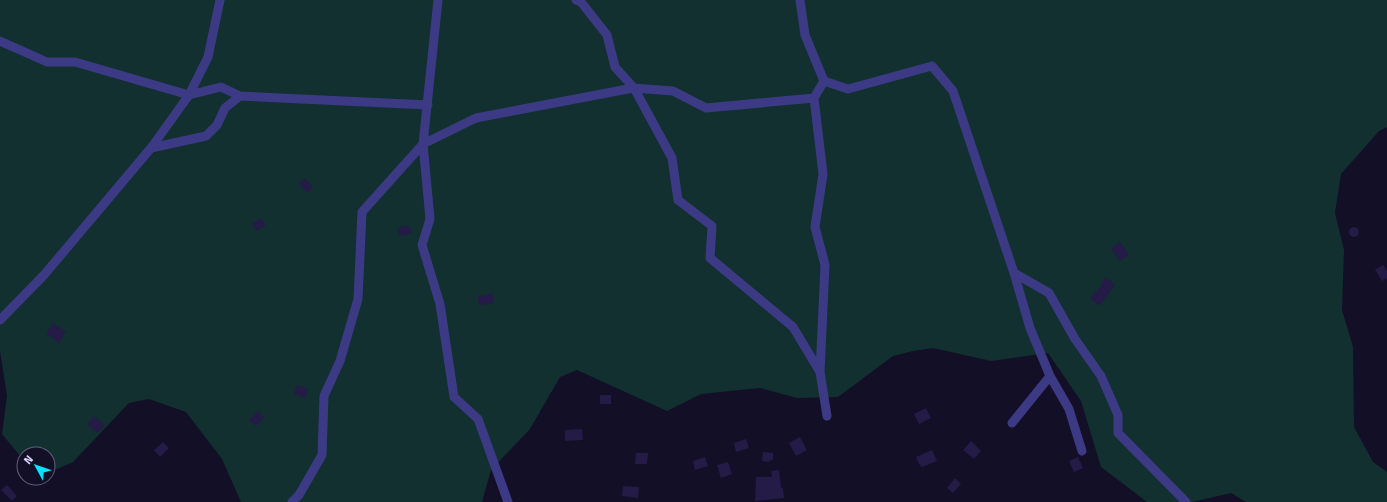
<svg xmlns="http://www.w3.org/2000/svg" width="1387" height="502" font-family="'Fira Sans',sans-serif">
	<rect width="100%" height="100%" fill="#130f26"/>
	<path fill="#12302f" d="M0,0H1387V127L1379,131L1341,174L1335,213L1344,250L1342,310L1353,347L1354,427L1373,462L1387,472V502H1246L1231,493L1192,502H1147L1101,467L1081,401L1048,353L991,361L933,348L913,351L893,356L838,397L797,398L760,388L701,394L667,411L577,370L560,377L530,429L491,470L482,502H241L222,459L186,412L149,399L129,403L73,462L48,473V454H24V461L2,434L7,396L0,351Z"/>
	<path fill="#241b47" d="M305,178L313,187L307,193L299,183Z
		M261,218L266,225L257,231L252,224Z
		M410,226L411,234L399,236L398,227Z
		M1349 232a5 5 0 1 1 10 0a5 5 0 1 1-10 0Z
		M1120,242L1129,255L1120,261L1111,249Z
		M1383,265L1387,271V278L1382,281L1375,270Z
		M1106,277L1115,285L1107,295L1108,296L1099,306L1090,298L1102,285L1101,284Z
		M493,294L494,303L479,305L478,296Z
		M53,323L66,332L59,343L46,334Z
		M297,385L308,389L305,398L294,394Z
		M600,395H611V404H600Z
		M926,408L931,418L919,424L914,414Z
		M258,411L264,417L256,426L249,420Z
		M94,416L105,425L98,433L87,425Z
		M582,429L583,440L565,441V430Z
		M800,437L807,450L796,456L789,443Z
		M746,439L749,448L736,452L734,443Z
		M971,441L981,451L974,459L963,450Z
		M163,442L169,448L160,457L154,450Z
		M932,450L937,461L922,467L919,464L916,457Z
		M763,452L773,453V459L768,462L762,461Z
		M636,453H648L647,464H635Z
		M705,457L708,466L695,470L693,461Z
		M1078,457L1083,468L1074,472L1069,461Z
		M728,462L732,474L721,478L717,465Z
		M779,470L781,488H783L784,498L755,501L756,477H772L771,471Z
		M955,478L961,484L953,493L947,488Z
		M7,485L17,496L12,501L1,490Z
		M623,486L639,487L638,498L622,496Z"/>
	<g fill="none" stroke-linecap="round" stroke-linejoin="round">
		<path stroke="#3d3a85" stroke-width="9" d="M438,0L423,144L430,219L422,245L440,304L454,397L478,419L508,502
			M576,0L581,2L607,35L615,67L634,88L672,158L678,200L712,226L710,258L793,327L820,372L827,416
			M800,0L805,35L824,81L848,89L932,66L953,91L1014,273L1049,293L1075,339L1101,376L1118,415V433L1186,502
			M0,41L47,62H75L189,95L221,87L240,96L428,105
			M151,148L206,136L217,125L225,108L240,96
			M0,320L44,275L151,148L189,95L208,57L220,0
			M820,372L825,265L815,227L823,174L814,98L824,81
			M1050,376L1069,409L1082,451
			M1012,423L1050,376L1030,328L1014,273
			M292,502L299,495L322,455L324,396L340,361L358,299L362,212L423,144L476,118L633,88L673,91L706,108L814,98"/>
	</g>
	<g transform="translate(36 466) rotate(310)"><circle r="19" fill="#130f26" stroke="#625e7d"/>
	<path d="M0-3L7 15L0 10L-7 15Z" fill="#00e5ff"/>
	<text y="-6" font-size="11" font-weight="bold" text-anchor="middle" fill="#d9d4ff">N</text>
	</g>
</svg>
